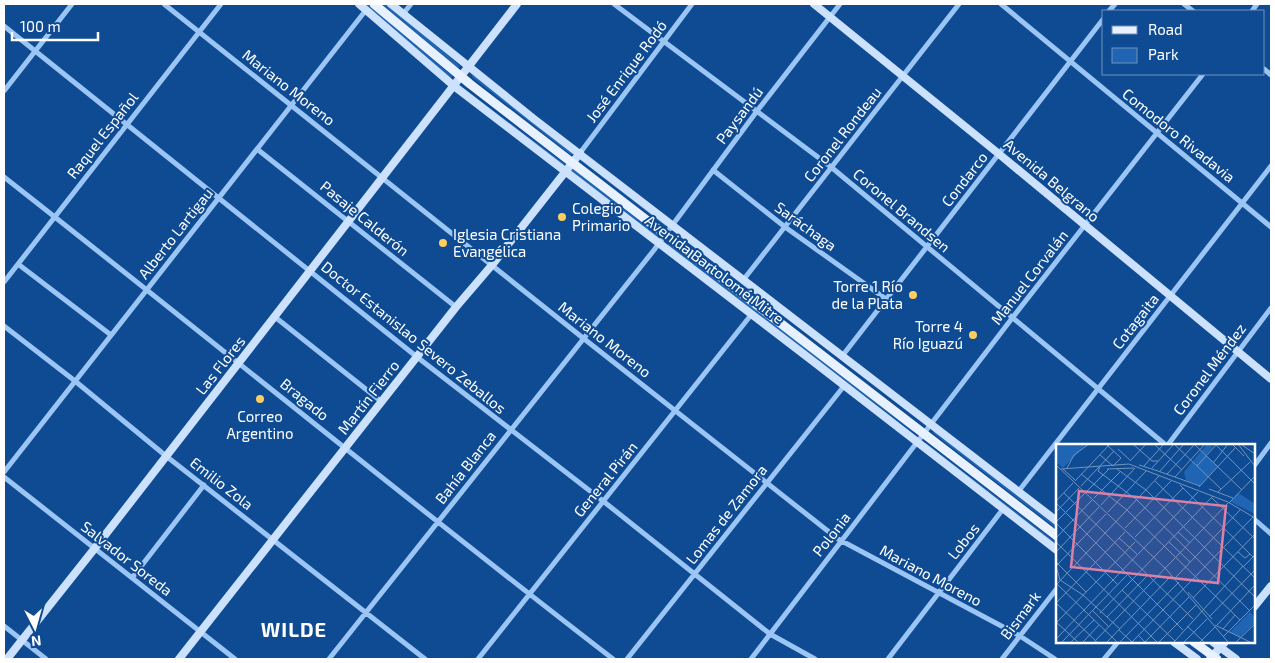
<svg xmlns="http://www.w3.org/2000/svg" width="1275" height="663" font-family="'Exo 2',sans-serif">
	<rect width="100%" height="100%" fill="#0f4b93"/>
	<path fill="#2065b3" d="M363,4H368L452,76L450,79Z
		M382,4H388L460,66L458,68Z
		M473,75L573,153L571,155L472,77Z
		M463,88L565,164L563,166L461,89Z
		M581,158L667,224L665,226L580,160Z
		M573,169L659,236L657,238L571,171Z
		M677,233L922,422L676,234Z
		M668,243L914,430L913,432L667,246Z
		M934,431L1057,527V529L933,433Z
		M924,443H926L1057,543V547Z"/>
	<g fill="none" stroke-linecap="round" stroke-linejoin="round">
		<path stroke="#9bc5f4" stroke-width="5" d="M164,4L583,338L838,539L1020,636L1055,659
			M614,4L831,167L1167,446
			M1001,4L1271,227
			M1184,4L1193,11
			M1109,11L1115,4
			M1252,11L1257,4
			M403,14L411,4
			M4,26L417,357L603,501L770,634L815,659
			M1264,69L1271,75
			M4,91L72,4
			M257,149L456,307
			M580,153L692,4
			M713,170L785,227L886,299
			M4,177C208,337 408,501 613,659
			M18,264L111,335
			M744,279L959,4
			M4,282L221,4
			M275,317L382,402
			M4,326L75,381L166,456L425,659
			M843,355L1104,18
			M1167,446L1271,308
			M1254,466L1271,443
			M4,472L366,10
			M4,477L235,659
			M1018,492L1271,166
			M1254,519L1271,534
			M132,578L204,485
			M4,626L46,659
			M329,659L654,250L757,111L840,4
			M478,659L751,315
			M627,659L844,386
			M751,659L1013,317L1203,74
			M888,659L1003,509
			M1002,659L1058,587
			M1104,659L1118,642"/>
		<path stroke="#cbe1fd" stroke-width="8" d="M359,4L454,86L814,362L1058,551
			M391,4L534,119L1058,522
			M814,4L999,154L1271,379
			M1254,607L1271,586
			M1174,642L1197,659
			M1213,642L1236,659
			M7,659L95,548L517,4
			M179,659L456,307L492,265L580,153
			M1210,659L1225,642"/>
		<path stroke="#e8f1ff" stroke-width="9" d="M374,4L470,84L1058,537
			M1194,642L1217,659"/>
	</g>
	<g fill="#ffce5e" stroke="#0f4b93" stroke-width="2">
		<circle cx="562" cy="217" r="5"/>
		<circle cx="443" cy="243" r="5"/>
		<circle cx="913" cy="295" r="5"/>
		<circle cx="973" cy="335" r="5"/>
		<circle cx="260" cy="399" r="5"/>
	</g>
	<g text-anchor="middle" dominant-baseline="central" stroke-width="4" stroke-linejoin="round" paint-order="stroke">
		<g font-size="15" fill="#fff" stroke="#0f4b93">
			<text transform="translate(626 71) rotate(-53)">José Enrique Rodó</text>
			<text transform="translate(289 87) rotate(38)">Mariano Moreno</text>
			<text transform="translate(739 115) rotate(-53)">Paysandú</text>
			<text transform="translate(842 134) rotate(-52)">Coronel Rondeau</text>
			<text transform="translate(102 135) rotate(-52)">Raquel Español</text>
			<text transform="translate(1179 135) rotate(39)">Comodoro Rivadavia</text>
			<text transform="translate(964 179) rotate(-52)">Condarco</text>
			<text transform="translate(1052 180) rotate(40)">Avenida Belgrano</text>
			<text transform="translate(902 210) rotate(40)">Coronel Brandsen</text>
			<text transform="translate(365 218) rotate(39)">Pasaje Calderón</text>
			<text transform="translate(806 226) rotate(36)">Saráchaga</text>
			<text transform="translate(175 233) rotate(-52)">Alberto Lartigau</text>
			<text transform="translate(715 269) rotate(37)">Avenida Bartolomé Mitre</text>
			<text transform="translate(1029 277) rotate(-52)">Manuel Corvalán</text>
			<text transform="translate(1135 321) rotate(-52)">Cotagaita</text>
			<text transform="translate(414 337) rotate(39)">Doctor Estanislao Severo Zeballos</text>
			<text transform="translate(605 339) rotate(38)">Mariano Moreno</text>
			<text transform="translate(220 365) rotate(-52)">Las Flores</text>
			<text transform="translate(1209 369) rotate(-53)">Coronel Méndez</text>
			<text transform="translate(368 397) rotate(-52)">Martín Fierro</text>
			<text transform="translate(305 399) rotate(39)">Bragado</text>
			<text transform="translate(465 467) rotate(-52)">Bahía Blanca</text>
			<text transform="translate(605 479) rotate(-51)">General Pirán</text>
			<text transform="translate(222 483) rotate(38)">Emilio Zola</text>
			<text transform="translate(726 514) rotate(-52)">Lomas de Zamora</text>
			<text transform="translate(831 534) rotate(-52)">Polonia</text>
			<text transform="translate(963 541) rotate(-52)">Lobos</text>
			<text transform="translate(127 558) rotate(38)">Salvador Soreda</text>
			<text transform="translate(931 575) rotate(28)">Mariano Moreno</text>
			<text transform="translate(1020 615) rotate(-53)">Bismark</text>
		</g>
		<g font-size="15" fill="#fff" stroke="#0f4b93" text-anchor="start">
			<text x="572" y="208">Colegio<tspan x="572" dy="17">Primario</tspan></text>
			<text x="453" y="234">Iglesia Cristiana<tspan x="453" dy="17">Evangélica</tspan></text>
			<text x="903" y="286" text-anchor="end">Torre 1 Río<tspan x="903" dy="17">de la Plata</tspan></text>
			<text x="963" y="326" text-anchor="end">Torre 4<tspan x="963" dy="17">Río Iguazú</tspan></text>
			<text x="260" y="416" text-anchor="middle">Correo<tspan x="260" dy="17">Argentino</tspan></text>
		</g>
		<g font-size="20" font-weight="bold" letter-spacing="1" fill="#fff" stroke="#0f4b93">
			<text x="294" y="629">WILDE</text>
		</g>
	</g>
	<g transform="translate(1056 444)">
		<rect width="199" height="199" fill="#0f4b93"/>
		<path d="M151,0L157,3L150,11L162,22L144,42L130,36L128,28ZM194,168L199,173V179L184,193L174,188Z" fill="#2065b3"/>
		<path d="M0,0H31L7,24L0,18ZM182,49L198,59L199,70L175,58Z" fill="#2065b3"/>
		<path fill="none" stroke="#6f93be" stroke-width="1" d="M77,0L96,17H102M98,0L126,26M138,0L186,46M159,0L199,40M176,0L188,12M182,0L198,21M186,1L199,10M62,5L75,17M44,11L57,22L65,14L50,0M75,16L90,0M158,18L172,0M0,21L110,125L172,198M83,21L102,27M88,22L108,0M141,22L160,1M44,23L42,27L81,56L193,166M11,24L18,11L33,0M96,24L118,0L165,45M5,25L73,20L172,58L199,74M7,25L19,36M51,25L78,24M61,25L90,46L199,153M102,27L144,42M104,27L128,0M25,30L71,66L184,176M111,30L139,0M119,33L149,0M19,37L54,0M99,37L199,134M124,41L197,113M25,42L58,7M143,43L179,4M153,45L177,54M162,48L194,18M8,49L137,175M38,54L65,27M156,54L199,95M0,57L17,39M0,59L127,186M173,59L199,32M45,61L79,24M0,68L23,44M52,68L90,27M0,78L53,25M0,79L62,141M69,84L115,37M122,88L134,99M79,93L127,44M0,94L36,56M63,94L81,110M0,98L101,198M113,98L134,118M0,108L43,63M182,108L189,114L194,110M0,118L30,148M0,122L4,136L27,151L64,185M0,122L50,70M187,123L199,111M120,133L185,65M1,140L61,198M0,141L103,32M66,146L119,197M132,148L156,175M137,154L199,90M0,159L69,88M0,159L41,198M37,167L53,183M44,169L157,52M51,173L92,131M153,173L199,126M0,178L22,198M0,179L79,98M159,181L194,198M161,181L199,141M131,182L148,198M167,185L179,171M63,186L76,198M82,191L89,198L133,153M167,193L199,161M0,195L142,48M6,198L71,131M15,198L38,176M27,198L43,181M38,198L172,59M51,198L115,132M64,198L123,138M76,198L197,73M103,198L140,161M118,198L187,122M128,198L151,175M144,198L159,183M180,198L199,180"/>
		<path fill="#dd80a5" fill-opacity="0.15" stroke="#dd80a5" stroke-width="2.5" d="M23,47L170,62L162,139L15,123Z"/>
		<rect width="199" height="199" fill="none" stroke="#fff" stroke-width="2.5"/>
	</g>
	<rect width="1275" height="663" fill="none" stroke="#ffffff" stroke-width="10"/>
	<rect x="1102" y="10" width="162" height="65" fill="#0f4b93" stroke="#6f93be"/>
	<rect x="1112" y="26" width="25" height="8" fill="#e8f1ff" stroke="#6f93be"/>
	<text x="1148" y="35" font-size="15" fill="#ffffff">Road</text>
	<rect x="1112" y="48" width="25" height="15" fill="#2065b3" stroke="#6f93be"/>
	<text x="1148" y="60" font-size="15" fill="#ffffff">Park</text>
	<g transform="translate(35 628) rotate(174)" stroke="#0f4b93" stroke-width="4" paint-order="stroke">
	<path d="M0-4L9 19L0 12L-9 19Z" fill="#ffffff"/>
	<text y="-8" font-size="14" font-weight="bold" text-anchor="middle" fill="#ffffff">N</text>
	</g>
	<path d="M12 32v8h86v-8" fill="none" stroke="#ffffff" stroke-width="2.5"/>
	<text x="20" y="32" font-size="15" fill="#ffffff" stroke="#0f4b93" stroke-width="4" paint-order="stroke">100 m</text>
</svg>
